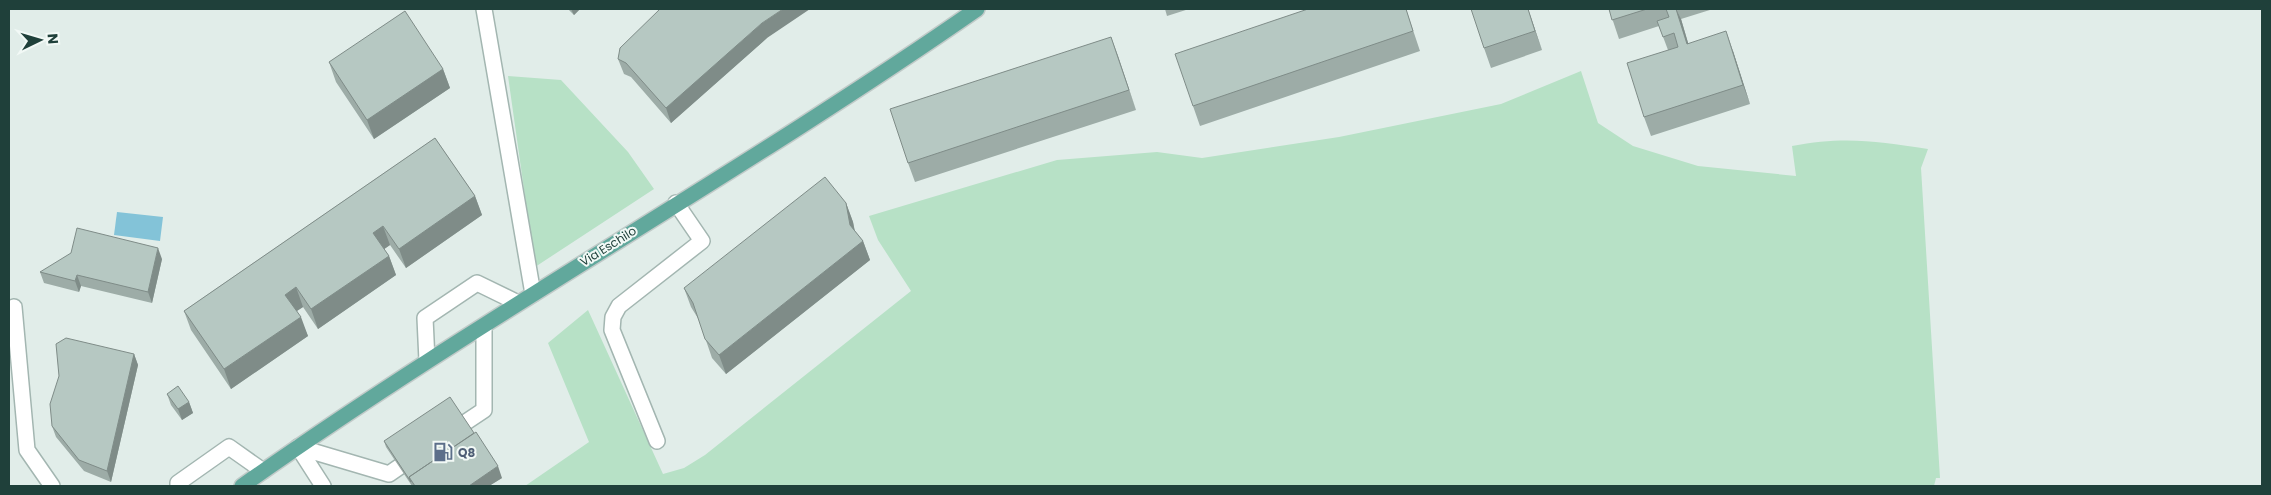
<svg xmlns="http://www.w3.org/2000/svg" width="2271" height="495" font-family="Poppins,sans-serif">
	<rect width="100%" height="100%" fill="#e1ede9"/>
	<path fill="#b7e1c6" d="M1581,71L1598,123L1633,146L1698,166L1796,176L1792,146C1843,136 1877,141 1928,149L1921,168L1940,478H1936L1934,486H525L589,442L548,343L588,310L663,474L684,468L705,455L911,291L878,240L869,216L1057,160L1157,152L1202,158L1339,137L1501,104Z
		M508,76L561,80L628,152L654,189L535,267Z"/>
	<path fill="#83c3d8" d="M117,212L163,217L160,241L114,235Z"/>
	<g fill="none" stroke-linecap="round" stroke-linejoin="round">
		<defs>
			<path id="minor" d="M484,9L533,294
				M14,307L27,450L52,486
				M427,361L425,318L477,283L518,303
				M451,432L484,410V326
				M657,441L612,330L613,317L619,306L702,241L676,203
				M298,447L389,474L415,456
				M298,447L323,486
				M178,486V483L229,447L263,471"/>
			<path id="major" d="M242,486C481,317 737,176 977,9"/>
		</defs>
		<use href="#minor" stroke="#a3b6b1" stroke-width="18"/>
		<use href="#major" stroke="#c0cac8" stroke-width="18"/>
		<use href="#minor" stroke="#fff" stroke-width="15"/>
		<use href="#major" stroke="#61a89c" stroke-width="15"/>
	</g>
	<path fill="#9daca7" d="M568,9H580L574,15Z
		M1165,9H1189L1167,16Z
		M1308,9H1406L1420,51L1200,126L1193,106Z
		M1528,9L1542,50L1491,68L1484,48Z
		M1609,9H1713L1681,19L1688,43L1733,51L1750,104L1651,136L1644,117L1668,50L1659,26L1619,39Z
		M1111,37L1136,110L915,182L908,163Z
		M767,38L671,123L631,77L624,74L618,59Z
		M329,62L443,69L450,88L374,139L336,82Z
		M435,138L475,196L482,215L406,268L390,245L384,249L389,256L396,275L318,329L303,307L297,311L308,336L231,389L191,330L184,311Z
		M846,203L853,222L855,231L863,241L870,260L726,374L712,358L699,320L691,307L684,288Z
		M162,259L152,303L81,286L79,292L44,283L40,272Z
		M134,354L138,365L111,482L84,471L56,437L52,426Z
		M167,394L189,402L193,413L182,420L171,405Z
		M384,441L502,478L489,486H412L386,447Z"/>
	<path fill="#7f8c88" d="M571,9H580L574,15Z
		M783,9H810L767,38L671,123L666,108L762,23Z
		M1528,9L1542,50L1535,31Z
		M1676,9L1681,19L1694,63L1687,44Z
		M1726,31L1733,51L1750,104L1743,85Z
		M1111,37L1118,56L1136,110L1129,90Z
		M443,69L450,88L374,139L367,120Z
		M475,196L482,215L406,268L399,249Z
		M846,203L853,222L857,245L850,225Z
		M383,226L390,245L380,252L373,233Z
		M863,241L870,260L726,374L719,355Z
		M158,248L162,259L152,303L148,292Z
		M389,256L396,275L318,329L311,309Z
		M77,275L81,286L79,292L75,281Z
		M296,287L303,307L292,314L285,295Z
		M301,317L308,336L231,389L224,369Z
		M134,354L138,365L111,482L107,471Z
		M189,402L193,413L182,420L178,409Z
		M498,466L502,478L489,486H469Z"/>
	<path fill="#b6c8c2" stroke="#7f8c88" d="M660,9H783L762,23L666,108L626,63L618,59L620,48Z
		M1308,9H1406L1413,31L1193,106L1175,54Z
		M1471,9H1528L1535,31L1484,48Z
		M1609,9H1647L1612,20Z
		M1666,9H1676L1687,44L1726,31L1743,85L1644,117L1627,63L1678,47L1674,33L1663,37L1657,21L1669,17Z
		M405,11L443,69L367,120L329,62Z
		M1111,37L1129,90L908,163L890,109Z
		M435,138L475,196L399,249L383,226L373,233L389,256L311,309L296,287L285,295L301,317L224,369L184,311Z
		M825,177L846,203L850,225L863,241L719,355L705,339L693,303L684,288Z
		M77,228L158,248L148,292L77,275L75,281L40,272L71,253Z
		M66,338L134,354L107,471L79,460L52,426L50,404L59,376L56,344Z
		M178,386L189,402L178,409L167,394Z
		M450,397L474,433L409,477L411,482L384,441Z
		M476,432L498,466L469,486H415L409,477Z"/>
	<defs>
		<symbol id="fuel-bare" viewBox="-9 -9 18 18"><path d="M-5.5-6h7V0h2V4h1.3V-2.5L3-4.5l.8-.8L6-3V5H2.5V1h-1V6h-7ZM-4.2-4.7v3.2H.2V-4.7Z" fill="#5c6f8a" stroke="#f2f9f6" stroke-width="2.5" paint-order="stroke"/></symbol>
	</defs>
	<g fill-rule="evenodd">
		<use href="#fuel-bare" x="429" y="438" width="28" height="28"/>
	</g>
	<g text-anchor="middle" dominant-baseline="central" stroke-width="4" stroke-linejoin="round" paint-order="stroke">
		<g font-size="12" fill="#1f403a" stroke="#f2f9f6">
			<text transform="translate(608 246) rotate(-32)">Via Eschilo</text>
		</g>
		<g font-size="12" font-weight="bold" fill="#4e5e75" stroke="#f2f9f6" text-anchor="start">
			<text x="458" y="452">Q8</text>
		</g>
	</g>
	<rect width="2271" height="495" fill="none" stroke="#1f403a" stroke-width="20"/>
	<g transform="translate(40 40) rotate(85)" stroke="#f2f9f6" stroke-width="4" paint-order="stroke">
	<path d="M0-4L9 19L0 12L-9 19Z" fill="#1f403a"/>
	<text y="-8" font-size="14" font-weight="bold" text-anchor="middle" fill="#1f403a">N</text>
	</g>
</svg>
